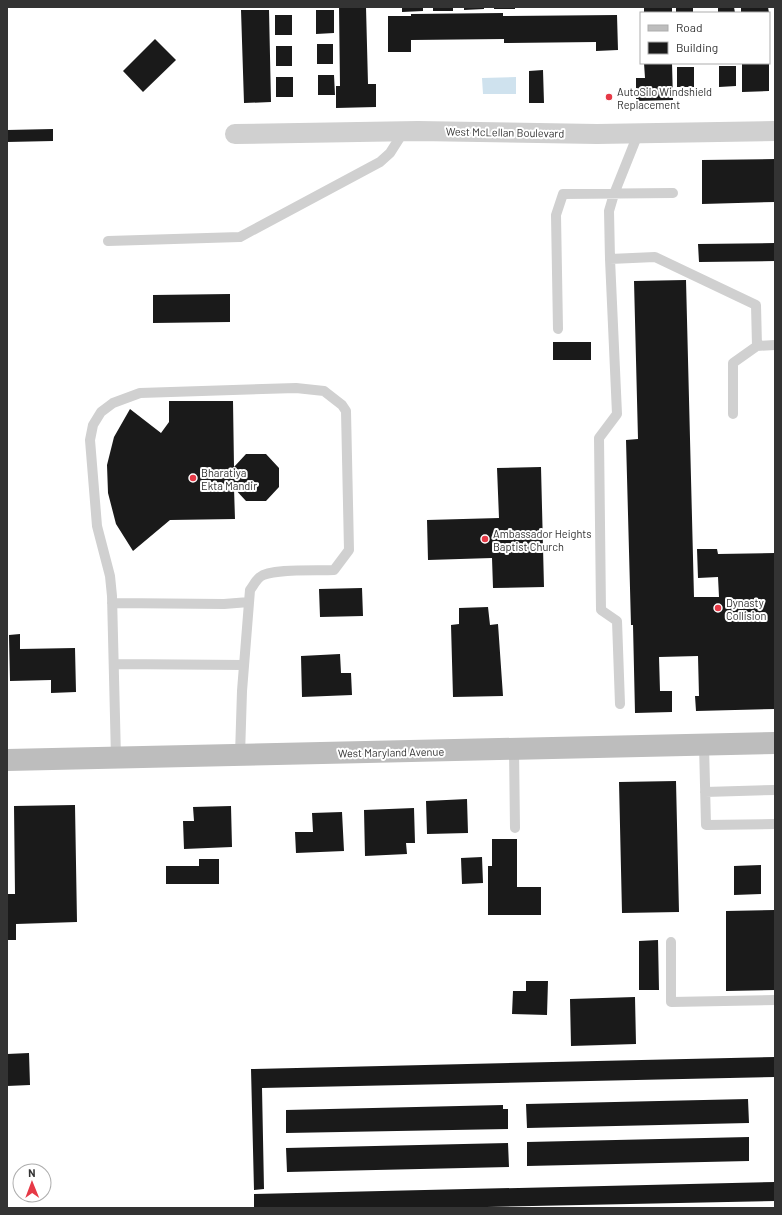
<svg xmlns="http://www.w3.org/2000/svg" width="782" height="1215" font-family="Barlow,sans-serif">
	<rect width="100%" height="100%" fill="#fff"/>
	<path fill="#cfe2ee" d="M516,77V94H483L482,78Z"/>
	<path fill="#1a1a1a" d="M339,7H366L368,84H376V107L336,108V86H340Z
		M402,7H423V11L402,12Z
		M433,7H453V11H433Z
		M464,7H484V9L464,10Z
		M494,7H515V9H494Z
		M644,7H672V13H644Z
		M676,7H693V13H676Z
		M718,7H734L735,13H718Z
		M741,7H768L769,13H741Z
		M241,10H269L271,102L244,103Z
		M316,10H334V33L316,34Z
		M503,13V16L617,15L618,50L596,51V42L504,43V39L411,40V52H388V16H411V14Z
		M275,15H292V35H275Z
		M155,39L176,60L143,92L123,71Z
		M317,44H333V64H317Z
		M276,46H292V66H276Z
		M644,63H672L673,100L636,101V78H645Z
		M742,63H769V91L742,92Z
		M719,66H736V86L719,87Z
		M677,67H694V87H677Z
		M543,70L544,103H529V71Z
		M318,75H334L335,95H318Z
		M276,77H293V97H276Z
		M53,129V141L7,142V130Z
		M775,159V202L702,204V160Z
		M775,243V261L699,262L698,244Z
		M686,280L694,597H719L718,577L698,578L697,549H717L718,554L775,553V709L696,711L695,696H699L698,656L659,657L660,691H672V712L635,713L633,625H631L626,440L638,439L634,281Z
		M230,294V322L153,323V295Z
		M553,342H591V360H553Z
		M169,401H233L234,467L246,454H266L279,468V487L266,501H246L234,488L235,519L170,520L133,551L116,524L108,493L107,465L114,437L130,409L161,433L169,422Z
		M541,467L544,587L493,588L492,558L428,560L427,520L499,518L497,468Z
		M362,588L363,616L320,617L319,589Z
		M488,607L490,625L498,624L503,696L453,697L451,625L459,624V608Z
		M20,634V649L75,648L76,692L51,693V680L10,681L9,635Z
		M340,654L341,673H351L352,695L302,697L301,656Z
		M676,781L679,912L622,913L619,782Z
		M467,799L468,833L427,834L426,801Z
		M75,805L77,922L16,924V940H7V894H15L14,806Z
		M231,806L232,847L184,849L183,821H194L193,807Z
		M414,808L415,843H406L407,854L365,856L364,810Z
		M342,812L344,851L296,853L295,832H313L312,813Z
		M492,839H517V887H541V915H488V866H492Z
		M482,857L483,883L462,884L461,858Z
		M199,859H219V884H166V866H199Z
		M761,865V894L734,895V866Z
		M775,910V990L726,991V911Z
		M658,940L659,990H639V941Z
		M526,981H548L547,1015L512,1014L513,991H526Z
		M635,997L636,1044L571,1046L570,999Z
		M29,1053L30,1085L7,1086V1054Z
		M775,1057V1077L262,1088L264,1189L254,1190L251,1069Z
		M748,1099L749,1123L527,1128L526,1104Z
		M503,1105V1109H508V1129L286,1133V1110Z
		M749,1137V1161L527,1166V1142Z
		M508,1143L509,1167L287,1172L286,1148Z
		M775,1182V1201L440,1208H254V1194Z"/>
	<g fill="none" stroke-linecap="round" stroke-linejoin="round">
		<path stroke="#d0d0d0" stroke-width="10" d="M638,134L614,194L609,211L610,259L655,257L756,305L757,346L775,345
			M108,241L240,237L380,162L390,153L404,131
			M610,259L617,414L599,438L601,610L617,621L620,704
			M558,329L556,215L563,194L673,193
			M733,414V363L757,346
			M112,603L224,604L249,602
			M114,664L244,665
			M704,745L706,825L775,824
			M514,749L515,828
			M116,758L112,596L110,576L97,526L90,440L93,425L101,412L113,403L140,393L296,388L324,391L342,405L346,411L349,550L334,570C318,571 271,568 260,577C256,580 253,586 250,590L242,691L240,755
			M705,792L775,790
			M671,942V1002L775,1000"/>
		<path stroke="#d0d0d0" stroke-width="20" d="M235,134L418,131L597,134L775,131"/>
		<path stroke="#bdbdbd" stroke-width="22" d="M7,760L775,743"/>
	</g>
	<g fill="#e63946" stroke="#fff" stroke-width="1.5">
		<circle cx="609" cy="97" r="4"/>
		<circle cx="193" cy="478" r="4"/>
		<circle cx="485" cy="539" r="4"/>
		<circle cx="718" cy="608" r="4"/>
	</g>
	<g text-anchor="middle" dominant-baseline="central" stroke-width="4" stroke-linejoin="round" paint-order="stroke">
		<g font-size="11" fill="#333" stroke="#fff" text-anchor="start">
			<text x="617" y="91">AutoSilo Windshield<tspan x="617" dy="13">Replacement</tspan></text>
			<text x="201" y="472">Bharatiya<tspan x="201" dy="13">Ekta Mandir</tspan></text>
			<text x="493" y="533">Ambassador Heights<tspan x="493" dy="13">Baptist Church</tspan></text>
			<text x="726" y="602">Dynasty<tspan x="726" dy="13">Collision</tspan></text>
		</g>
		<g font-size="11" fill="#333" stroke="#fff">
			<text transform="translate(505 132) rotate(1)">West McLellan Boulevard</text>
			<text transform="translate(391 752) rotate(-1)">West Maryland Avenue</text>
		</g>
	</g>
	<rect width="782" height="1215" fill="none" stroke="#333333" stroke-width="16"/>
	<rect x="640" y="12" width="130" height="52" fill="#ffffff" stroke="#adadad"/>
	<rect x="648" y="25" width="20" height="6" fill="#bdbdbd" stroke="#adadad"/>
	<text x="676" y="32" font-size="12" fill="#333333">Road</text>
	<rect x="648" y="42" width="20" height="12" fill="#1a1a1a" stroke="#adadad"/>
	<text x="676" y="52" font-size="12" fill="#333333">Building</text>
	<g transform="translate(32 1183) rotate(359)"><circle r="19" fill="#ffffff" stroke="#adadad"/>
	<path d="M0-3L7 15L0 10L-7 15Z" fill="#e63946"/>
	<text y="-6" font-size="11" font-weight="bold" text-anchor="middle" fill="#333333">N</text>
	</g>
</svg>
